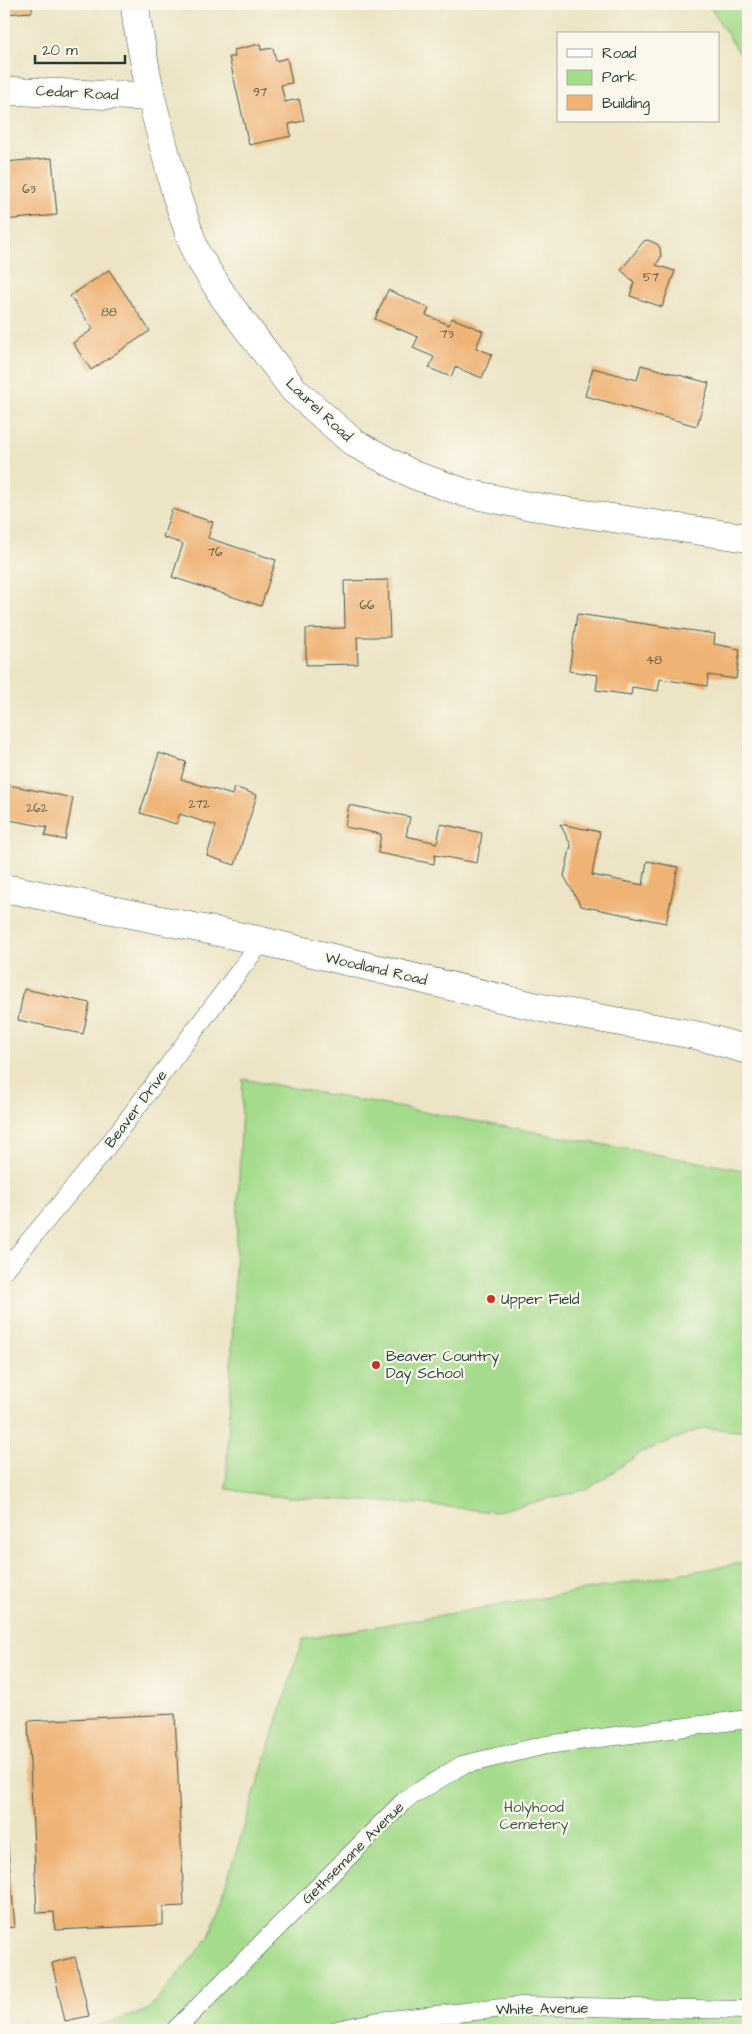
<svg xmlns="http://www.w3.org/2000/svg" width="752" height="2034" font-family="'Architects Daughter',sans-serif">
	<rect width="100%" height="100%" fill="#fbf7ec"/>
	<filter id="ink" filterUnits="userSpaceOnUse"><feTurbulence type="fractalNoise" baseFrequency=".02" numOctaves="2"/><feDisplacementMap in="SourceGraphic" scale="10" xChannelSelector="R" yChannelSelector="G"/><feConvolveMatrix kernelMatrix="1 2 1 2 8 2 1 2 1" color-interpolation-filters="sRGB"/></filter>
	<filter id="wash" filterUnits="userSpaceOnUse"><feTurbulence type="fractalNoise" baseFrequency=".0096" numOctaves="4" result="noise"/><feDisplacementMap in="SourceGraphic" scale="20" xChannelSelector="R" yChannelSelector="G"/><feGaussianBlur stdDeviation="1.12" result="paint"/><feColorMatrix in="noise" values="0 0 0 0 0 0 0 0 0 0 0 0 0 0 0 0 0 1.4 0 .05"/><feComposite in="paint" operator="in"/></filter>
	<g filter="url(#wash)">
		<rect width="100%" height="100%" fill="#ece4c5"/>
		<path fill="#a5db8c" stroke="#628c60" d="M708,4H748V67Z
			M243,1079L748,1171V1432L703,1428L642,1452L588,1489L494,1512L420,1504L271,1496L226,1489Z
			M748,1562V2030H85L148,2010L209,1938L303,1639Z"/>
		<g id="blocks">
			<path fill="#efb376" d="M4,4H32V12L4,14Z
				M260,44L261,50L273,48L276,61L287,58L292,83L281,85L285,102L299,99L304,121L289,124L291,136L249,145L229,57H235L234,50Z
				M52,158L57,215L4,220V162Z
				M648,240L657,244L660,248L661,257L656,265L675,271L662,307L630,296L634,282L621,270L644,241Z
				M109,270L150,331L91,370L73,343L93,329L70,296Z
				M388,290L429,308L426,315L449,325L452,318L483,331L476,348L492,354L482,378L455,367L451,377L429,368L434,357L413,348L418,337L375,319Z
				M641,365L709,383L697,426L585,396L593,368L637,380Z
				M747,438H748V461H744Z
				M172,509L213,522L208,538L276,560L261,606L172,577L183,544L163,537Z
				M388,580L390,637H357L358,664L306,665V629L345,628L344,581Z
				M577,614L715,634L714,644L740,649L736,679L708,675L707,686L660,679L658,691L632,687L631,695L596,690L598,675L569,671Z
				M4,740L8,748L5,767H4Z
				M159,753L186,762L181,779L232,795L234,787L257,795L235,865L207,856L216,826L180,814L176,824L140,813Z
				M4,784L73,798L65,840L45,836L47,827L4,819Z
				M349,805L410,817L406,836L437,843L441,824L482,833L477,863L435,855L434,864L378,853L381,834L345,827Z
				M560,824L600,832L592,875L643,885L647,861L678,867L666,923L581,906L564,876L571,845Z
				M24,989L90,1003L83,1034L18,1020Z
				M175,1714L184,1906L163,1907V1925L55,1930L54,1912L37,1913L28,1721Z
				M4,1803L15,1927L4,1928Z
				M75,1957L89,2016L65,2021L52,1963Z"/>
		</g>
	</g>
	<g filter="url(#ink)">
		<use href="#blocks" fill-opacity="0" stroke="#3e564a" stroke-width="1"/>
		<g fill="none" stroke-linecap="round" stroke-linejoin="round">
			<defs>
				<path id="lane" d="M4,1271L100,1156L262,941
					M175,2030L405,1800L462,1765L546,1745L748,1719
					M337,2030L379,2021L522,2006L748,2010"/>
				<path id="street" d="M135,4L137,23L151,97L176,194L196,253L225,299L294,390L354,443L414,475L466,493L524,505L748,538
					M4,93L15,91L151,97"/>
				<path id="secondary" d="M4,889L15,890L262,941L542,1008L700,1036L748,1050"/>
			</defs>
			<use href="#lane" stroke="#3e564a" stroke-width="19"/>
			<use href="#street" stroke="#3e564a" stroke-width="29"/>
			<use href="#secondary" stroke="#3e564a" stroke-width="29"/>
			<use href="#lane" stroke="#fff" stroke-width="18"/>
			<use href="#street" stroke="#fff" stroke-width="28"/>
			<use href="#secondary" stroke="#fff" stroke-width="28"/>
		</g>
	</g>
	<g fill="#c8321e" stroke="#fbf7ec" stroke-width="2">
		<circle cx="491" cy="1299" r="5"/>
		<circle cx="376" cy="1365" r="5"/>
	</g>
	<g text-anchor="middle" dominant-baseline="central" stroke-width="4.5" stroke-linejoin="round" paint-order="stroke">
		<g font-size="12" fill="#535a44">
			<text x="260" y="92">97</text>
			<text x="29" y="189">63</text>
			<text x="651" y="277">57</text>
			<text x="109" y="312">88</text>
			<text x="447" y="334">73</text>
			<text x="215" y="552">76</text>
			<text x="367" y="605">66</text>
			<text x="654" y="660">48</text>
			<text x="199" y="804">272</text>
			<text x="37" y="808">262</text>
		</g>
		<g font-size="15" fill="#1f3d34" stroke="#fbf7ec">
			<text transform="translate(77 93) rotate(3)">Cedar Road</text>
			<text transform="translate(319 410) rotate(43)">Laurel Road</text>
			<text transform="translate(376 969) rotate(13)">Woodland Road</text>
			<text transform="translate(136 1109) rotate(-53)">Beaver Drive</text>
			<text transform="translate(353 1853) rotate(-45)">Gethsemane Avenue</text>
			<text transform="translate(542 2009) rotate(-1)">White Avenue</text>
		</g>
		<g font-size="15" fill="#1f3d34" stroke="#fbf7ec" text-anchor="start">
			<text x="501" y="1299">Upper Field</text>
			<text x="386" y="1356">Beaver Country<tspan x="386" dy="17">Day School</tspan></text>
		</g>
		<g font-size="15" fill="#3a5d46" stroke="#fbf7ec">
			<text x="534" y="1807">Holyhood<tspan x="534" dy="17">Cemetery</tspan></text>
		</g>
	</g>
	<rect width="752" height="2034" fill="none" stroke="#fbf7ec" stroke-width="20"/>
	<rect x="557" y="32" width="162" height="90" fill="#fbf7ec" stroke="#a3ada2"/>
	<rect x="567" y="49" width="25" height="8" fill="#ffffff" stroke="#a3ada2"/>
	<text x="602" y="58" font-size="15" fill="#1f3d34">Road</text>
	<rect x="567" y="70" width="25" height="15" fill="#a5db8c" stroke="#a3ada2"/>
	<text x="602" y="82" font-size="15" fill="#1f3d34">Park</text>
	<rect x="567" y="95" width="25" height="15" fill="#efb376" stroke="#a3ada2"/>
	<text x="602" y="108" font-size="15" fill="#1f3d34">Building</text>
	<path d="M35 55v8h90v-8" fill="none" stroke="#1f3d34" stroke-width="2.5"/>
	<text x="42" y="55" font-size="15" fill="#1f3d34" stroke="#fbf7ec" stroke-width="4" paint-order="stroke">20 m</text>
</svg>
